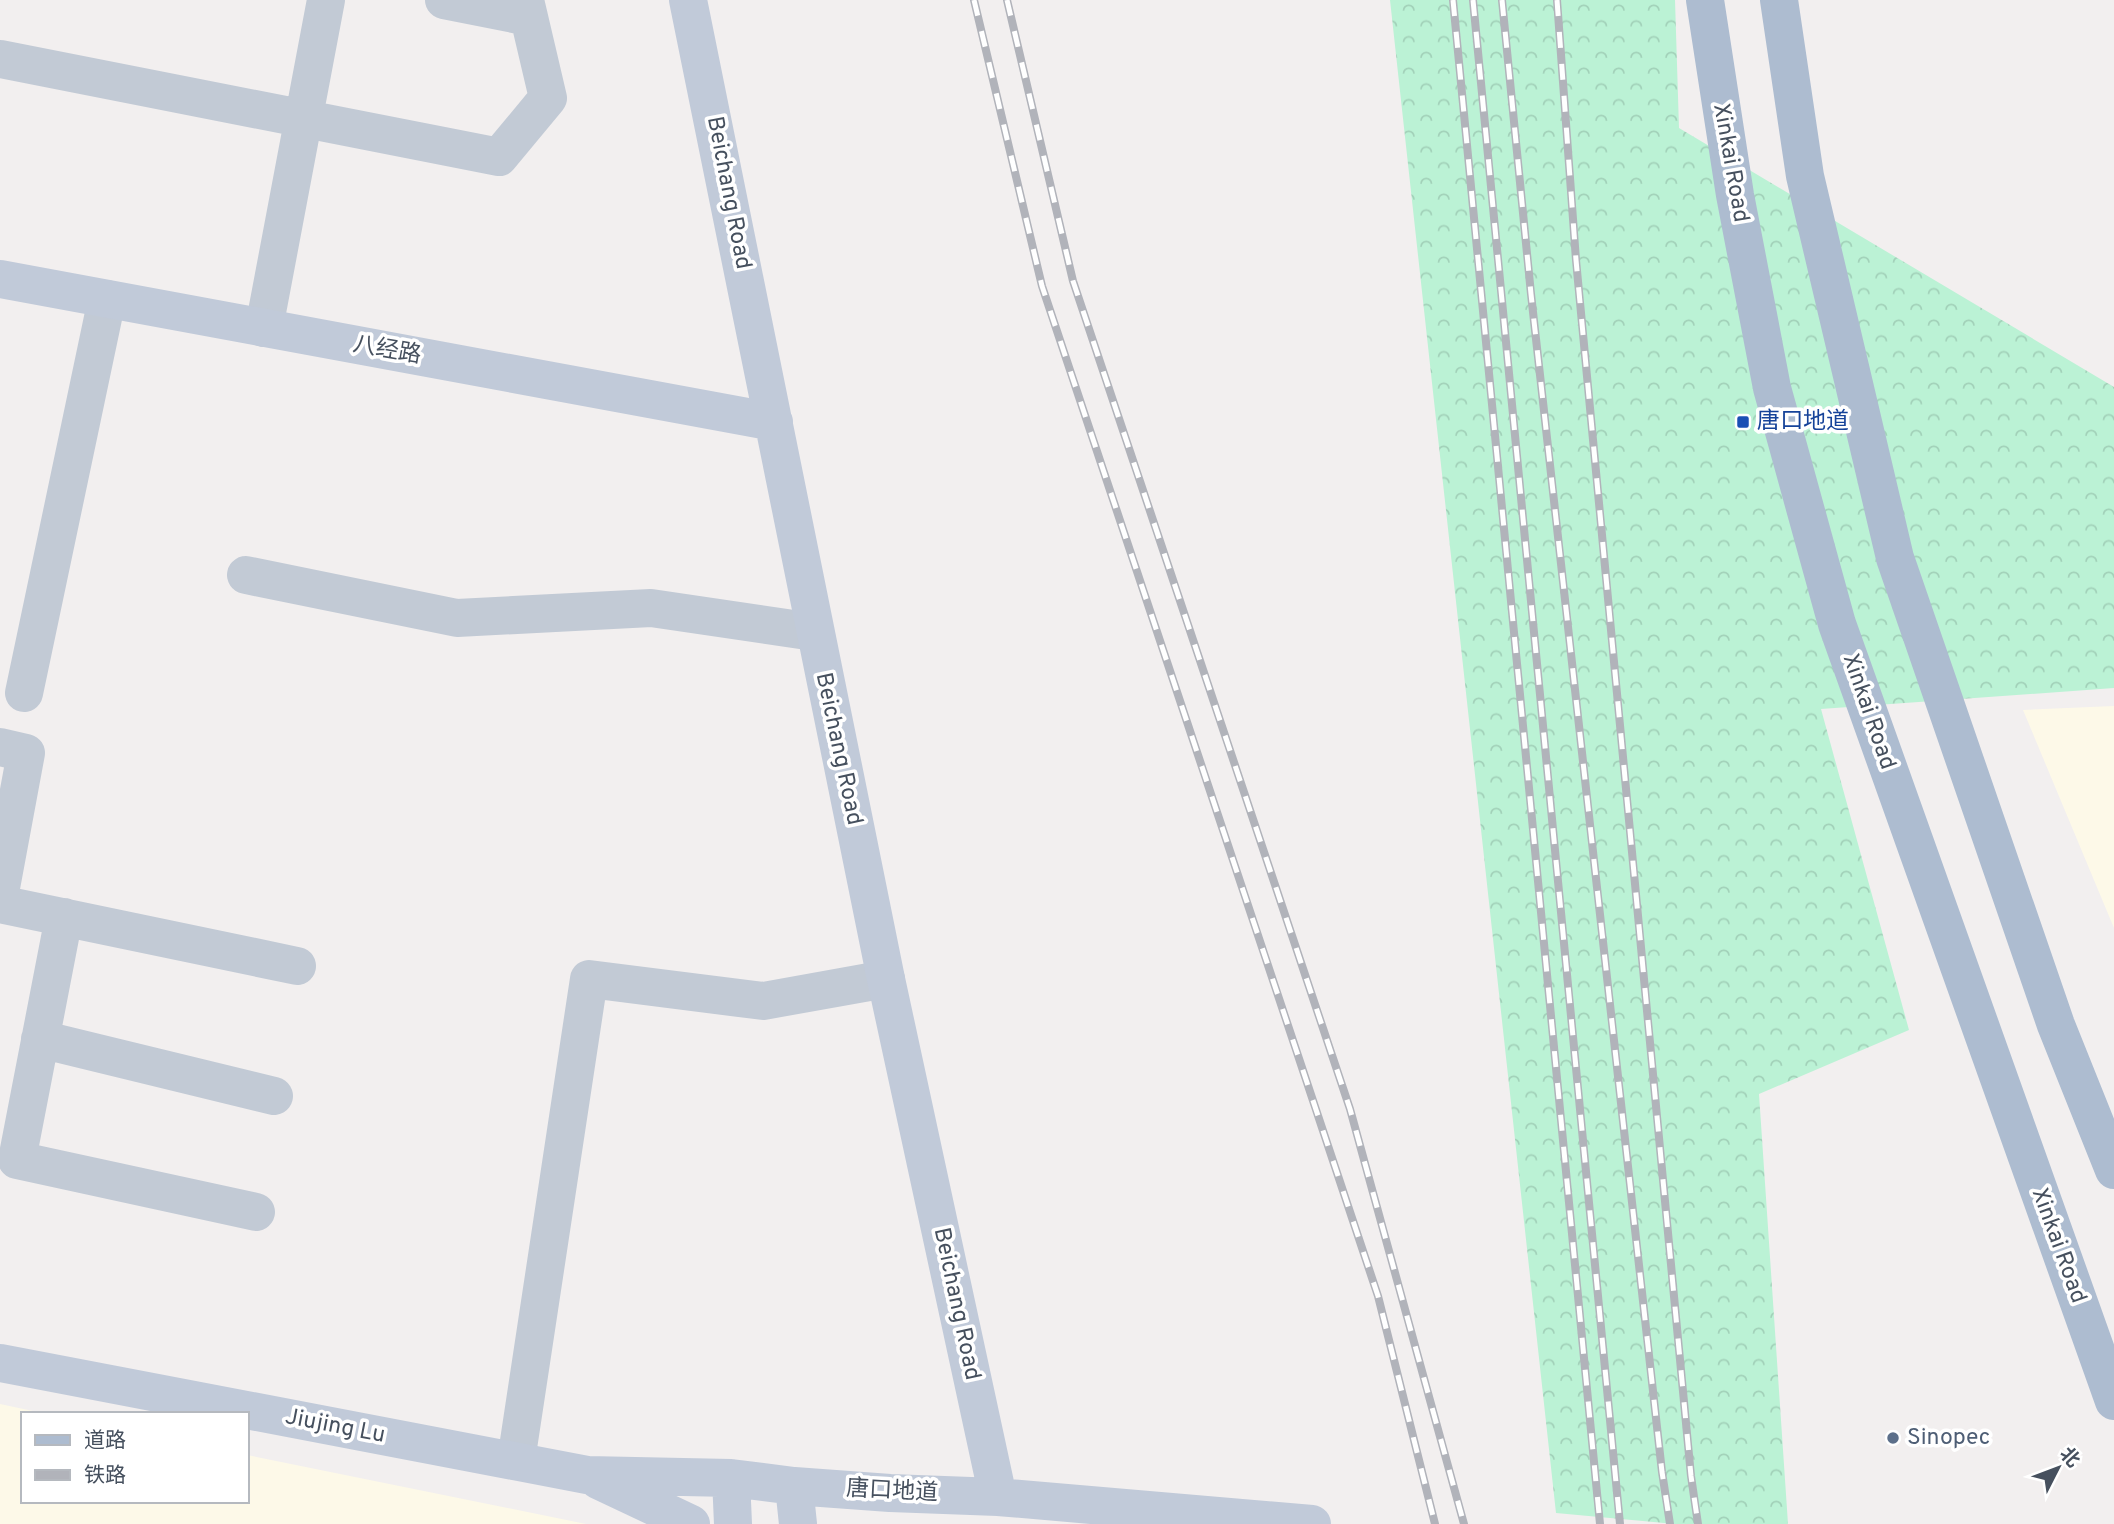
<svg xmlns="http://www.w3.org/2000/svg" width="2114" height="1524" font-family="Overpass,'Noto Sans SC',sans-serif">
	<defs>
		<pattern id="forest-crowns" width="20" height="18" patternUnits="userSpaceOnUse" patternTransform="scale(1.75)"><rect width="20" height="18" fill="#bbf2d5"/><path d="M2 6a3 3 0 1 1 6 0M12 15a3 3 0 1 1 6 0" fill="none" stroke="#a2d1b9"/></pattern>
	</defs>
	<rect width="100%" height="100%" fill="#f2efef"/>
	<path fill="#fdf9e8" d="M2114,706V928L2023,710Z
		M0,1404L47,1414H23V1501H247V1455L586,1524H0Z"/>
	<path fill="url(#forest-crowns)" d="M1390,0H1675L1679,128L2114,387V688L1821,709L1909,1030L1759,1094L1788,1524H1675L1556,1513Z"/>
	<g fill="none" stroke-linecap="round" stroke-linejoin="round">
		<path stroke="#c2cad5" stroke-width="38" d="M444,0L529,17
			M0,59L499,157L548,98L525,0
			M264,328L326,0
			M246,575L457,618L651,608L814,632
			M24,693L107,299
			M0,747L26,753L0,893
			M0,904L297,966
			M64,917L17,1160L256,1212
			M40,1039L274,1096
			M516,1461L589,979L763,1001L886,979"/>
		<path stroke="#c1cad9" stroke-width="38" d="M688,0L886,979L998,1497
			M0,279L774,422
			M0,1363L587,1475L731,1478L794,1486L890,1493L998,1497L1312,1524
			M731,1478L733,1524
			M598,1480L691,1524
			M794,1486L798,1524"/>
		<path stroke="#adbcd0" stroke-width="38" d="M1705,0L1735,195L1772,388L1837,624L2114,1401
			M1779,0L1805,176L1895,558L2056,1025L2114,1170"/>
		<defs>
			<path id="rail" d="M974,0L1042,286L1378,1296L1435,1524
				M1007,0L1073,281L1350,1109L1464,1524
				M1453,0L1600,1524
				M1473,0L1620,1524
				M1502,0L1531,294L1662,1472L1670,1524
				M1557,0L1576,260L1691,1476L1698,1524"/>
		</defs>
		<use href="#rail" stroke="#b1b3ba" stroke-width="8"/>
		<use href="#rail" stroke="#fff" stroke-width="5" stroke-dasharray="16" stroke-linecap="butt"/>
	</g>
	<rect fill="#1a4fb4" stroke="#fff" stroke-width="2.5" x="1736" y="415" width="14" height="14" rx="3.5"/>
	<circle fill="#5c6f8a" stroke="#fff" stroke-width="2.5" cx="1893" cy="1438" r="7"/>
	<g text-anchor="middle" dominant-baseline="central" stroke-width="7" stroke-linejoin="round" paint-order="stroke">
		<g font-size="23" fill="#46505e" stroke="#fff">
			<text transform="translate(1730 163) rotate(80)">Xinkai Road</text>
			<text transform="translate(728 193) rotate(79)">Beichang Road</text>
			<text transform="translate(387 351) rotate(10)">八经路</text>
			<text transform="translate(1868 712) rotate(71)">Xinkai Road</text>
			<text transform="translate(838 749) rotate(78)">Beichang Road</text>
			<text transform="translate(2058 1246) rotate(70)">Xinkai Road</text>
			<text transform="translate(956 1304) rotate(78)">Beichang Road</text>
			<text transform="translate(335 1427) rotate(11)">Jiujing Lu</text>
			<text transform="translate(892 1492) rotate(3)">唐口地道</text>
		</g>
		<g font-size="23" fill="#164399" stroke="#fff" text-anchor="start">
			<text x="1757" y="422">唐口地道</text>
		</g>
		<g font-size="23" fill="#4e5e75" stroke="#fff" text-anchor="start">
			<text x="1907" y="1438">Sinopec</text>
		</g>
	</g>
	<rect x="21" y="1412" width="228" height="91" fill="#ffffff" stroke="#b5b9bf" stroke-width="2"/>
	<rect x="35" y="1435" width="35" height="10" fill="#adbcd0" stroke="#b5b9bf" stroke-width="2"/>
	<text x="84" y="1447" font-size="21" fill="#46505e">道路</text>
	<rect x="35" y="1470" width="35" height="10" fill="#b1b3ba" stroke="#b5b9bf" stroke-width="2"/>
	<text x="84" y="1482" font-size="21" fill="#46505e">铁路</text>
	<g transform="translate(2058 1468) rotate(48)" stroke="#ffffff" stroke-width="5" paint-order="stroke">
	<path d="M0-5L12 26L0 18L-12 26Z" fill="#46505e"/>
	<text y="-10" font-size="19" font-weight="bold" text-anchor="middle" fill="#46505e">北</text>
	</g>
</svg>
